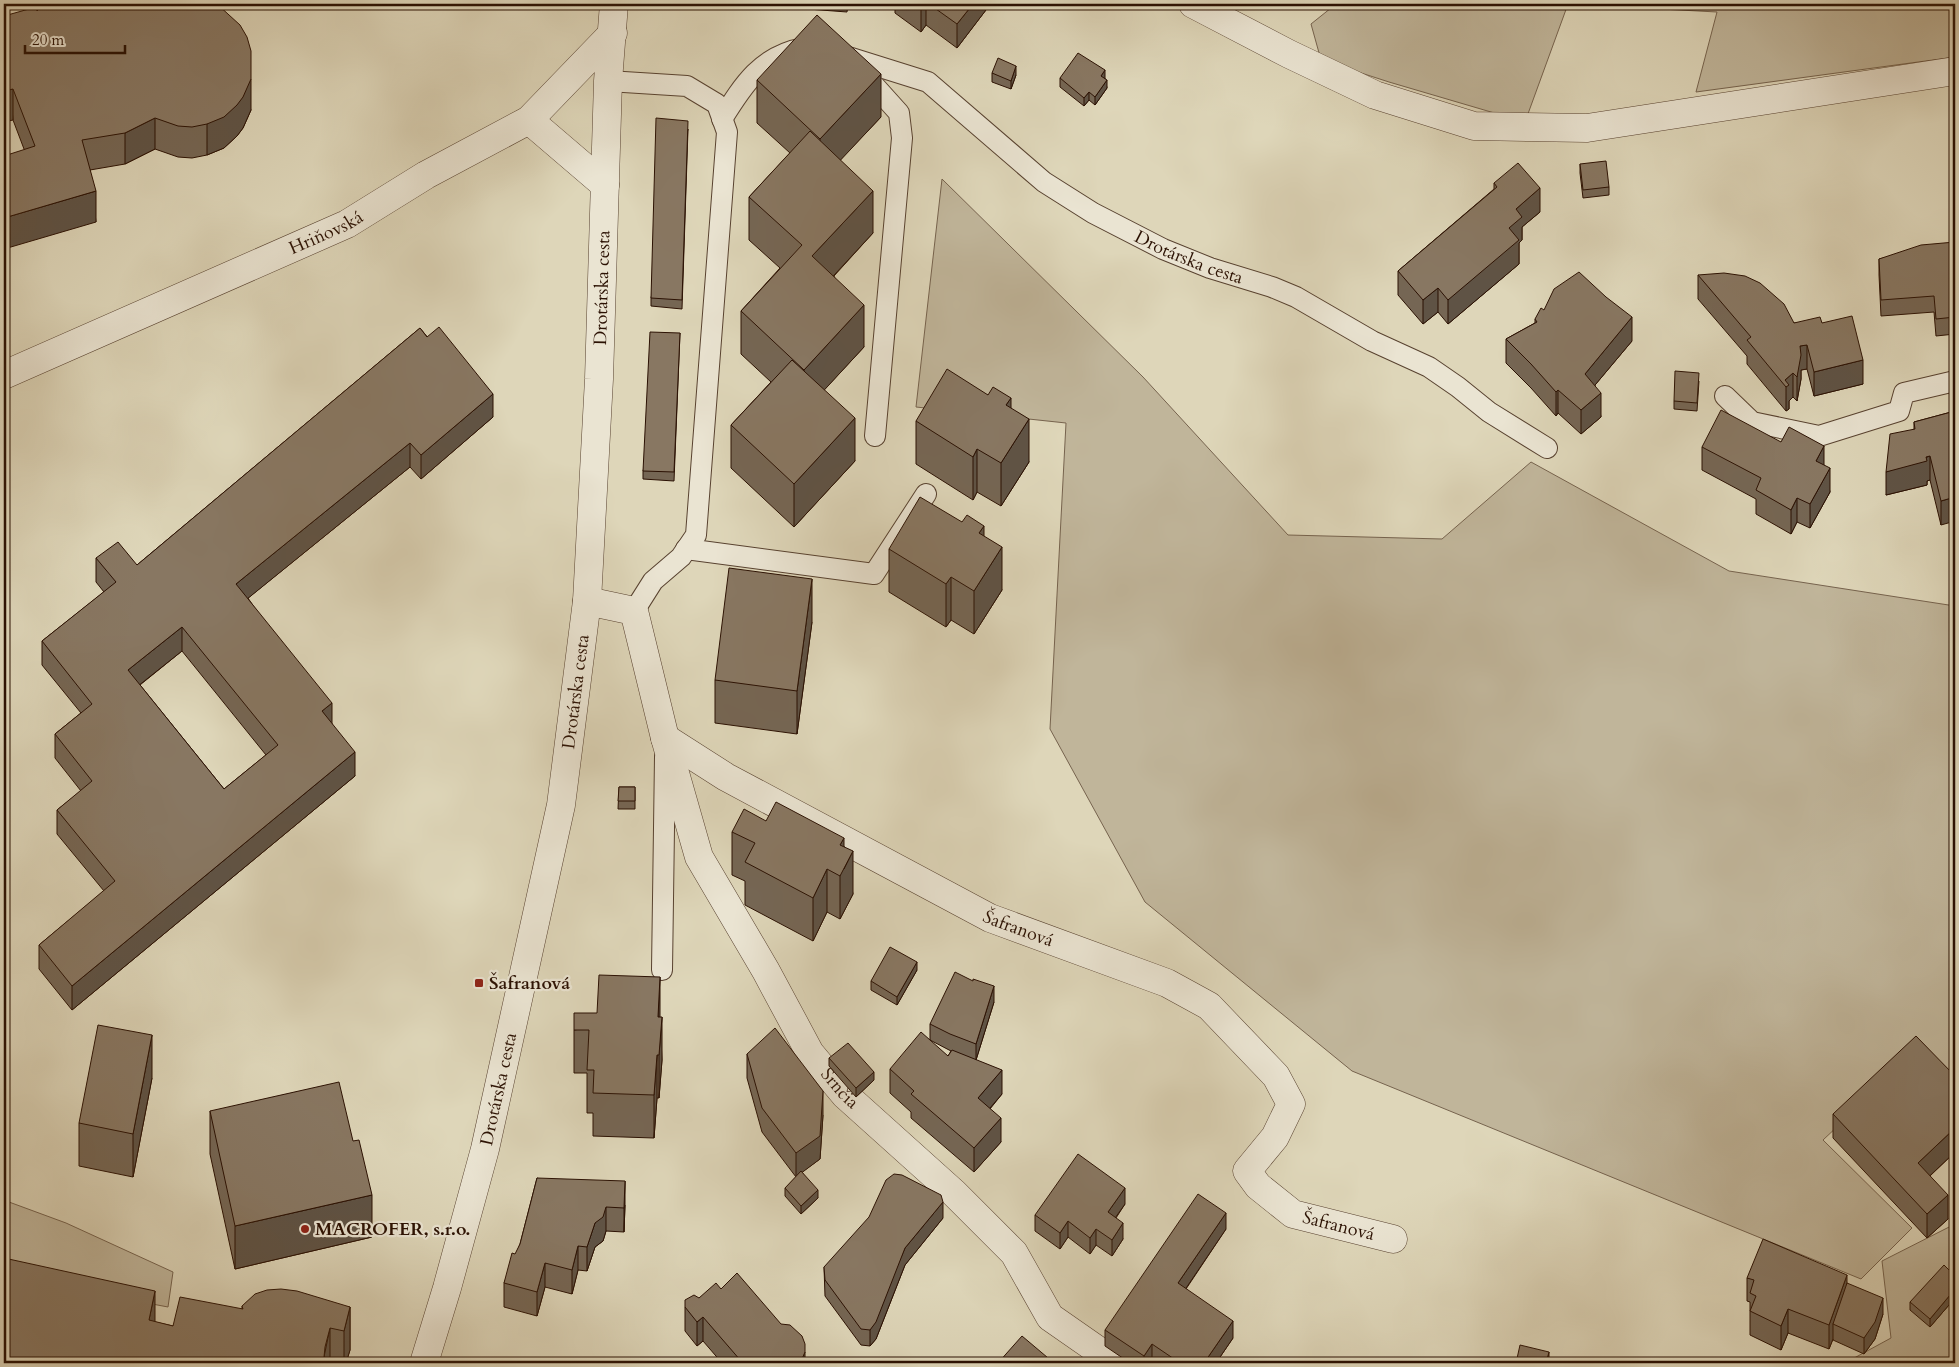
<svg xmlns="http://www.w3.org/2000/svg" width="1959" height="1367" font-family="Cardo,serif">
	<rect width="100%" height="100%" fill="#ded6b9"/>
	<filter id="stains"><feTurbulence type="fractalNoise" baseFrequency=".004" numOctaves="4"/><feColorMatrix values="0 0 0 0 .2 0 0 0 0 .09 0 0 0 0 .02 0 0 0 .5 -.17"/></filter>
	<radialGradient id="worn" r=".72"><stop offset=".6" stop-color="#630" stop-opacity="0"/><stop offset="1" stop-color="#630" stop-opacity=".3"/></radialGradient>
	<path fill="#c0b59a" stroke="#76634e" d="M1336,4H1955V57L1696,92L1717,12L1568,4L1525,122L1389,82L1321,60L1311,24Z
		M942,179L1143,377L1288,535L1442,539L1531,462L1729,571L1955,606V1090L1918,1051L1823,1140L1912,1228L1861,1279L1352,1071L1145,902L1050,729L1066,423L916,407Z
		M9,1202L66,1223L173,1272L168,1307L4,1276V1233Z
		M1955,1224V1363H1845L1891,1338L1882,1261Z"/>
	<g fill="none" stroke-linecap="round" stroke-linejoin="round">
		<defs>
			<g id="service">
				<path id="s1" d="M845,56L928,82L1044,182L1093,213L1163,249L1210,268L1272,287L1296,297L1372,341L1429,367L1458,387L1489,412L1547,448"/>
				<path d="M863,73L899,113L902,138L875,436"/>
				<path d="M608,81L687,86L717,104L727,132L696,535L681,557L653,581L634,611"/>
				<path d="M722,119C743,85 762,55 804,48"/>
				<path d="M1725,396L1752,422L1819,436L1899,411L1904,393L1955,381"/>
				<path d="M686,549L874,574L926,494"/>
				<path d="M662,970L665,757"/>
			</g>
			<g id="minor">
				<path d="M1193,4L1289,54L1375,95L1474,126L1587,128L1955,71"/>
				<path d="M529,120L605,185"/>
				<path id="s2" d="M4,375L347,224L426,175L529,120L613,33"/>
				<path id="s3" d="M587,601L634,611L665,738L699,857L766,971L810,1053L845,1095L954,1193L1014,1253L1050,1317L1116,1363"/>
				<path id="s4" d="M665,738L726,777L990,918L1167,983L1209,1006L1276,1076L1291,1104L1275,1137L1247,1171L1258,1186L1293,1214L1393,1239"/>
				<path id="s5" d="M424,1363L447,1288L485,1149L561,805L587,601L599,379L608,81L614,4"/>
			</g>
		</defs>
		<use href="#service" stroke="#584230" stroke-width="22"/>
		<use href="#minor" stroke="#584230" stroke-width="29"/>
		<use href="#service" stroke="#eae4d2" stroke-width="20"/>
		<use href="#minor" stroke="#eae4d2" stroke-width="28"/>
	</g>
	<path fill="#756654" stroke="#2b1103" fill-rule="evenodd" d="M42,4H217L251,110L243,128L237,136L224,148L207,155L192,158L178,157L155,149L125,164L90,170L96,222L24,149L13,120L4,16L37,11L42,6Z
		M808,4H848L847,12L808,9Z
		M895,4H989V6L957,48L926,25L921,32L895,13Z
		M992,73L1016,75L1011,89L992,82Z
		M1060,78H1105L1107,88L1095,105L1089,100L1084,106L1060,87Z
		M757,80L881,117L840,160L873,233L834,276L864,347L824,390L855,461L794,527L731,468V425L771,382L741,354V311L780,268L749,240V197L790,153L757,123Z
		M688,129L682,309L651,306V298Z
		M1580,164L1609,187V195L1583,198L1580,173Z
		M1494,183L1540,212L1522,227V240L1519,243V264L1448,324L1438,312L1423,324L1398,295V271L1494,189Z
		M1955,242V334L1936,336L1934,312L1881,316L1879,275V259Z
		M1698,275L1794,323H1822L1863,384L1814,396L1807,369L1801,370V379L1797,401L1793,397L1789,401V409L1786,411L1747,364V356L1698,299Z
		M1535,319L1632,341L1595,385L1601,417L1581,434L1558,413L1556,416L1531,388L1506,363V339L1535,323Z
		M420,328L493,417L421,479L410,467L248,598L332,724L355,776L72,1010L39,969V945L104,891L57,834V810L81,791L55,758V734L81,713L42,665V641L104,592L96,582V558L137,565ZM182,651L266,755L224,789L140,685Z
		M680,333L674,481L643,479V471Z
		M1699,381L1697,411L1674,409V401Z
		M988,395L1011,408L1029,462L1001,506L977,492L973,500L916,464V421Z
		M1955,411L1941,525L1930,480L1927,481V485L1886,495L1914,429V422Z
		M1702,447L1824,465L1830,492L1810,528L1797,522L1791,534L1756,514V499L1702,470Z
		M984,536L1002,590L974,634L951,620L946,627L889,592V549Z
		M812,622L797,734L715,723V680Z
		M619,787H635V809H618Z
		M766,821L844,846L853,894L840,919L827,912L813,941L745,905V881L732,875V832Z
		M917,970L897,1005L871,990V981Z
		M994,1002L976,1060L1002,1094L990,1109L1001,1142L974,1172L911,1118V1112L890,1093V1069L948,1056L951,1051L930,1040V1024Z
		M660,1017L662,1060L659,1098H657L654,1138L593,1136V1113H587V1073H574V1030Z
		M747,1054L823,1115L820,1159L802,1172L818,1198L801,1214L785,1196V1188L796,1177L762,1132L747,1078Z
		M829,1058L874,1080L856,1097L829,1066Z
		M1955,1076V1152L1930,1176L1948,1219L1927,1238L1833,1138V1114Z
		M152,1078L133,1177L79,1166V1123Z
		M210,1111L372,1237L235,1269L210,1154Z
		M537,1178L625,1205L624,1232L606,1231L603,1241L595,1247L587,1271L578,1270L572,1294L545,1287L537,1316L504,1307V1283L520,1244Z
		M1125,1204L1116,1218L1123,1239L1112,1256L1096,1245L1090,1254L1068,1237L1060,1249L1035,1231V1215Z
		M943,1218L905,1265L876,1339L870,1346L861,1345L825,1296L824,1267Z
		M1226,1229L1186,1289L1233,1338L1216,1363H1156L1152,1361L1150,1363H1130L1105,1346V1330Z
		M1955,1276V1298L1930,1327L1910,1310V1302Z
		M1747,1278L1847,1283L1883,1314L1875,1339L1864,1354L1833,1340V1339L1829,1349L1788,1333L1781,1350L1750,1335V1302L1747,1301Z
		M721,1289L805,1363H722L703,1341L697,1346L685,1331V1307L699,1298Z
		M242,1306L350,1307V1350L346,1363H4L155,1322L173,1326L242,1309Z"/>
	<path fill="#5f5345" stroke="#2b1103" d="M924,4H926V25L921,32V8Z
		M973,4H989V6L957,48V24Z
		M1016,66V75L1011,89V81Z
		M1105,70V78L1101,84V76Z
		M881,74V117L820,182V139Z
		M251,79V110L243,128L237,136L224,148L207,155V124Z
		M1107,80V88L1095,105V97Z
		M13,89V120L4,122V91Z
		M1089,92V100L1084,106V98Z
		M155,118V149L125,164V133Z
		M1540,188V212L1522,227V240L1519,243V264L1448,324V300L1509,228L1516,209Z
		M96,191V222L4,249V218Z
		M873,191V233L812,299V256Z
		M1438,288V312L1423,324V300Z
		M864,305V347L804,412V370Z
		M1632,317V341L1585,397V374Z
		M1807,345V369L1801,370V379L1797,401V377L1800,346Z
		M1863,360V384L1814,396V372Z
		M1793,373V397L1789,401V409L1786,411V387L1785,380Z
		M1558,390V413L1556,416V392Z
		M1601,393V417L1581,434V410Z
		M493,394V417L421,479V455Z
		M1011,398V441L1006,405Z
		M855,418V461L794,527V484Z
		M1029,419V462L1001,506V463Z
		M410,443V467L236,608V584Z
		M1824,446V469L1816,461Z
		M977,449V492L973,500V457Z
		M1930,456V480L1927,481V485L1886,495V472Z
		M1830,468V492L1810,528V504Z
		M1955,497V521L1941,525V501Z
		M1797,498V522L1791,534V510Z
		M984,526V569L979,533Z
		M1002,547V590L974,634V591Z
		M951,577V620L946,627V584Z
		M812,579V622L797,734V691Z
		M182,627V651L128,694V670Z
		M332,703V726L322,711Z
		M355,752V776L72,1010V986Z
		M844,838V869L853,851V894L840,919V845Z
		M827,869V912L813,941V898Z
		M917,962V970L897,1005V997Z
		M660,977V1020L658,1017Z
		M994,986V1002L976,1060V1044Z
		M662,1017V1060L659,1098V1055Z
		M152,1035V1078L133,1177V1134Z
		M657,1055V1098L654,1138V1095Z
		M1002,1070V1094L978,1122V1098Z
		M874,1072V1080L856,1097V1088Z
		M823,1091V1115L820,1159L796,1177V1153Z
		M1001,1118V1142L974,1172V1148Z
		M1955,1128V1152L1918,1187V1163Z
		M625,1181V1205L624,1232V1208Z
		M1125,1188V1204L1108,1228V1212Z
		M818,1190V1198L801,1214V1206Z
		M372,1195V1237L235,1269V1226Z
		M1948,1195V1219L1927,1238V1214Z
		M943,1202V1218L905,1265L876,1339L870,1346V1330L905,1248Z
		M606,1207V1231L603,1241L595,1247L587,1271V1247L595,1223Z
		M1226,1213V1229L1178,1300V1283Z
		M1068,1221V1237L1060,1249V1233Z
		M1123,1223V1239L1112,1256V1240Z
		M1096,1229V1245L1090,1254V1238Z
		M578,1246V1270L572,1294V1270Z
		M545,1263V1287L537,1316V1292Z
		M1847,1275V1299L1833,1324V1339L1829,1349V1325Z
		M1955,1289V1298L1930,1327V1319Z
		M155,1291V1334L149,1320Z
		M1883,1298V1314L1875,1339L1864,1354V1338Z
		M350,1307V1350L346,1363H344V1331Z
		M1788,1309V1333L1781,1350V1326Z
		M703,1317V1341L697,1346V1322Z
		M1233,1321V1338L1216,1363H1204Z
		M330,1328V1363L324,1357Z
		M1152,1344V1361L1150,1363H1144V1356Z
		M805,1352V1363H799Z
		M1549,1352V1363H1546Z"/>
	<path fill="#887762" stroke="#2b1103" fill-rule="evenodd" d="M44,4H217L240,25L247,37L251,51V79L243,97L237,105L224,117L207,124L192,127L178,126L155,118L125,133L82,140L96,191L4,218V156L35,146L13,89L4,91V16L36,7L37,11Z
		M915,4H924L921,8Z
		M929,4H973L957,24Z
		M817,15L881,74L820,139L757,80Z
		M1078,53L1105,70L1101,76L1107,80L1095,97L1089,92L1084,98L1060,78Z
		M998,58L1016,66L1011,81L992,73Z
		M656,118L688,121L682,300L651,298Z
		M810,131L873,191L812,256L864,305L804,370L741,311L802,245L749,197Z
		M1606,161L1609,187L1583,190L1580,164Z
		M1518,163L1540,188L1516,209L1522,217L1509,228L1519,240L1448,300L1438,288L1423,300L1398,271L1497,187L1494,183Z
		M1955,242V317L1936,319L1934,296L1881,300L1879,259L1921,245Z
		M1579,272L1606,297L1632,317L1585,374L1601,393L1581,410L1558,390L1556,392L1531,364L1506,339L1537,322L1535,319L1541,308L1544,310L1554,289Z
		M1724,273L1745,276L1760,283L1784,304L1794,323L1820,317L1822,323L1852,316L1863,360L1814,372L1807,345L1800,346L1801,355L1797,377L1793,373L1785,380L1789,385L1786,387L1747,340L1751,337L1698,275Z
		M439,327L493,394L421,455L410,443L236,584L332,703L322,711L355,752L72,986L39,945L115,881L57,810L92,781L55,734L92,704L42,641L116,582L96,558L118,542L137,565L420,328L427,337ZM182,627L278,745L224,789L128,670Z
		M650,332L680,333L674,472L643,471Z
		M792,360L855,418L794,484L731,425Z
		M947,369L988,395L993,387L1011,398L1006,405L1029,419L1001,463L977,449L973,457L916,421Z
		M1675,371L1699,373L1697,403L1674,401Z
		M1721,410L1781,442L1789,427L1824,446L1816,461L1830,468L1810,504L1797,498L1791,510L1756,490L1761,478L1702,447Z
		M1955,411V497L1941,501L1930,456L1926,457L1927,461L1886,472L1890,434L1915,429L1914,422Z
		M920,497L962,522L967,515L984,526L979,533L1002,547L974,591L951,577L946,584L889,549Z
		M729,568L812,579L797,691L715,680Z
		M619,787H635V801H618Z
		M776,802L844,838L840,845L853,851L840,876L827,869L813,898L745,862L755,843L732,832L744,809L766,821Z
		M890,947L917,962L897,997L871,981Z
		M955,972L973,981V979L994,986L976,1044L950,1034L930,1024Z
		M599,975L660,977L658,1017H662L659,1055H657L654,1095L593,1093L594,1070H587L589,1030H574V1013H597Z
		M98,1025L152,1035L133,1134L79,1123Z
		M775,1028L823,1091L820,1136L796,1153L762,1108L747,1054Z
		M921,1032L948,1056L952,1050L1002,1070L978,1098L1001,1118L974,1148L911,1094L914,1091L890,1069Z
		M1916,1036L1955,1076V1128L1918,1163L1948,1195L1927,1214L1833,1114Z
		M848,1043L874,1072L856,1088L829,1058Z
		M339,1082L353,1141L359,1140L372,1195L235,1226L210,1111Z
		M1078,1154L1125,1188L1108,1212L1123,1223L1112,1240L1096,1229L1090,1238L1068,1221L1060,1233L1035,1215Z
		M801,1171L818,1190L801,1206L785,1188Z
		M894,1174L902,1175L941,1195L943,1202L905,1248L876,1322L870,1330L861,1329L825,1280L824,1267L869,1217L886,1180Z
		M537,1178L625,1181L624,1208L606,1207L603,1217L595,1223L587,1247L578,1246L572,1270L545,1263L537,1292L504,1283L512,1253L515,1254L520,1244Z
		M1198,1194L1226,1213L1178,1283L1233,1321L1204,1363H1180L1152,1344L1144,1356L1105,1330Z
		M1763,1239L1847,1275L1829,1325L1788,1309L1781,1326L1750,1311L1756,1296L1750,1293L1754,1280L1747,1278Z
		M4,1258L155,1291L149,1320L173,1326L180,1297L243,1309L242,1306L255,1294L267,1290L281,1289L297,1291L350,1307L344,1331L330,1328L325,1347L324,1357L337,1361V1363H4Z
		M1944,1265L1955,1276V1289L1930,1319L1910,1302Z
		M737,1273L781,1324L790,1325L802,1336L805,1344V1352L802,1359L799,1363H738L741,1361L703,1317L697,1322L685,1307V1300L694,1295L699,1298L716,1283L721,1289Z
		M1847,1283L1883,1298L1875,1322L1864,1338L1833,1324Z
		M1022,1336L1054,1363H998Z
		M1520,1345L1549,1352L1546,1363H1516Z"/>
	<g fill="#8f2418" stroke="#eae4d2" stroke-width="2">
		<rect x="474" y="978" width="10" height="10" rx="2.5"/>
		<circle cx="305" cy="1229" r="5"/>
	</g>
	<g text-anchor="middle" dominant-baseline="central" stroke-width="4.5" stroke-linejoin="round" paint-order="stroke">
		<g font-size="18" fill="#2b1103" stroke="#eae4d2">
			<text stroke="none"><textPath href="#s2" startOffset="352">Hriňovská</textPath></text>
			<text stroke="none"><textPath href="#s1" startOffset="404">Drotárska cesta</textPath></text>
			<text stroke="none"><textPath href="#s5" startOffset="1094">Drotárska cesta</textPath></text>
			<text stroke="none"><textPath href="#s5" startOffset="689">Drotárska cesta</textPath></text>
			<text stroke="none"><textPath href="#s4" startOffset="402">Šafranová</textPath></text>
			<text stroke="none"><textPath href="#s3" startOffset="574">Srnčia</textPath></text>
			<text stroke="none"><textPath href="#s5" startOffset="284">Drotárska cesta</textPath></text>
			<text stroke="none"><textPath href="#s4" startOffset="928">Šafranová</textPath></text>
		</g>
		<g font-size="18" font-weight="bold" fill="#2b1103" stroke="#eae4d2" text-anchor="start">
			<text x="489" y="983">Šafranová</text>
			<text x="315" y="1229">MACROFER, s.r.o.</text>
		</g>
	</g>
	<rect width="1959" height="1367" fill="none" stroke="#ded6b9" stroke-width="20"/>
	<rect x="5" y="5" width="1949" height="1357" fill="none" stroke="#2b1103" stroke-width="2.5"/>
	<rect x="10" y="10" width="1939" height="1347" fill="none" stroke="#2b1103"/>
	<path d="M25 45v8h100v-8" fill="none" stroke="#2b1103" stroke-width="2.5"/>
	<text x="32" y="45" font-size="15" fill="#2b1103" stroke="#eae4d2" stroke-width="4" paint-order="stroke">20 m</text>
	<rect width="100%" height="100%" filter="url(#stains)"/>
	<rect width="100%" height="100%" fill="url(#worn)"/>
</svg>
